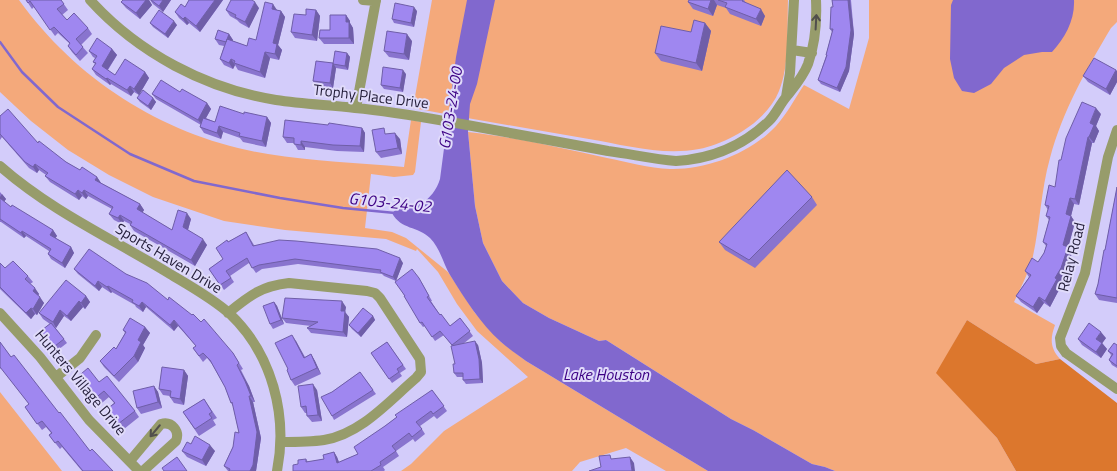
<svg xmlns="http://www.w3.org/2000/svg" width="1117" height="471" font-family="'Titillium Web',sans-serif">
	<rect width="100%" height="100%" fill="#d3ccfa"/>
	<path fill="#f4a97b" d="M0,0H19C78,82 168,138 268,154C313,161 359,163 404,167L411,120L421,122L415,172L413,175L394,177L371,174L365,228L392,232L406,238L448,272L475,313L501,342L526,361L708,471H666L626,448L580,462L572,471H401L411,464L444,431L528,377L477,331L457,304L438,272L417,249L416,251L386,239L285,230L224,221L153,197L109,175L68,150L31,121L0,92Z
		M432,0H788C787,28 790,65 779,91C767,121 729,143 699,149C663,156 624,145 589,139C530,129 472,119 413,108Z
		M869,0H1117V22L1111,28C1086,70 1063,110 1050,158C1041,190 1040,224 1033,256C1029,272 1021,287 1014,302L1055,325C1050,339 1050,348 1060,359L1036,364L967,320L937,373L997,438L1016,471H835L825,467L812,464L753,430L731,419L614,345L606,340L599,341L549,318L523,303L502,281L483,243L475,206L468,132C515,137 561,148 607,158C627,162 649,168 670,169C707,170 751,153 776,126C787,114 795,98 804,85L849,109L869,38Z
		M0,392L62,471H0Z"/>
	<path fill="#dc772d" d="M967,320L1036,364L1060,359L1117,403V471H1016L997,438L936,373Z"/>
	<path fill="#8168ce" d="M467,0H495L477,84L470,104L468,132L475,206L483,243L502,281L523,303L549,318L599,341L606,340L731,419L753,430L812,464L825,467L835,471H708L526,361C518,355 509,349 501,342C480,323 465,299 450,275C443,263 440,248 430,238C418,226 401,230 392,213C400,205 411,209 420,204C430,199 437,189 440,179L456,57Z
		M953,0H1074C1075,20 1065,38 1052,52H1042L1024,55L1004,68L991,84L974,93L962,91L954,78L950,59L951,5Z"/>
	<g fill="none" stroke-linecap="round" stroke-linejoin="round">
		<path stroke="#8168ce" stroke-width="2.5" d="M0,42L22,72L58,107L130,154L194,181L280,198L343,208L395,213"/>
		<path stroke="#979c6b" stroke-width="10" d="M90,0C138,53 206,89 276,100C302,104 329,105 355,108C389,111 422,117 456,123C507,132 557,142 608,151C631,154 653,159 676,161C711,159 743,146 769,121C776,114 780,104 787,96C795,86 803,77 808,64C815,44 817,22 816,0
			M363,0L376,1
			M792,50L812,53
			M786,97L790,73L794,0
			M356,108L376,0
			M1117,130L1108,157L1085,273L1060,338L1061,346L1066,353L1117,389
			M0,166C51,211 113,239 170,274C190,286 212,298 230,314C272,354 288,415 277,471
			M0,313L40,357L89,420L139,471
			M228,313C249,296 261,286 289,283L367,291L375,293L380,298L420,359L421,372L416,378C389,401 361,434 324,440C310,442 295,442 281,442
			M56,377L80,358L96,335
			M130,461L161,424C172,421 180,431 176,441L143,471"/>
	</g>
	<path fill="#8974ce" d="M26,0H61L68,10L62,15L67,20L88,28L92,34L81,45L88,53L80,61L72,52L68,46L70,44L58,33L55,36L34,7L32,9Z
		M123,0H149L152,5L140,19L126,8L121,2Z
		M150,0H171L163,12L153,4Z
		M189,0H223L200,32L189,23L187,25L179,18L175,12L185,7Z
		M689,0H744L746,3L765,16L761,26L730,14L726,8L717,5L713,16L693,9L688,2Z
		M832,0H853H851L854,34L849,71L840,92L821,84L818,80L826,56V55L832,32L830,29L833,7Z
		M259,8L249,28L240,23L237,20L230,16L226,10Z
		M277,10L281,11L285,17L278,45L282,50L279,60L270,58L265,78L238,70L235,65L233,69L224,65L220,59L224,46L219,45L215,39L229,34L233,40V41L247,46L256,40Z
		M316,10L320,16L317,41L295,38L291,32L306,15Z
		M417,11L414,27L394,23L392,19Z
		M346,15L350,21V23L353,28L354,44H324L319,38L330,30Z
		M150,23L177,25L168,38L153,27Z
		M705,23L711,31L702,71L661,61L655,53L691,32Z
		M412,41L409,60L389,57L384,51Z
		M112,49L117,55L108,70L115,75L145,72L149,78L139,95L134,92L131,96L111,84L110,85L96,75L92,69L95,64L93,62L95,58L93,57L89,51Z
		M347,53L350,57L348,70L336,68L333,88L316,85L313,81Z
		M1117,71V82L1110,95L1088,82L1083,76Z
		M406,74L403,92L384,89L381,85Z
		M180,92L207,103L211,109L206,118L215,122L244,114L267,117L271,123L266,147L243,142L240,138L223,132L221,139L204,133L200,127L201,125L156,99L152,94Z
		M137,98H153L156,102L151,110L140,102Z
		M1101,114L1096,126L1099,131L1094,143H1092L1079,205L1074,204L1071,216L1075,222L1068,248L1072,253L1065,274L1060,284L1061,286L1050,307L1044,303L1037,313L1021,302L1016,296L1029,277L1025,271L1038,262L1044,253L1046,246L1043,242L1049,220L1046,216L1048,210L1045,205L1055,187L1061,160Z
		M0,116L66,162L80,170L97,177L101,183L140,204L144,210L142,213L172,230L191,219L188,230L207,245L195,266L134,231L130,225V224L124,221L122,224L114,220L109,214L112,209L88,196L86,199L82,196L79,200L50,182L45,176L46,175L39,170L37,173L29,168L2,137L0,140Z
		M328,125L362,128L365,133L364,152L337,151L305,147V150H298L294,143H287L283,137Z
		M400,139L402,154L381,158L376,152Z
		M1117,187V303L1099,300L1095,294L1098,284L1105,250Z
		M0,192L6,199L4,202L11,207L53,230L57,236L55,238L71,247L74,253L65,268L51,259L48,254L49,251L26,236L24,238L1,222H0Z
		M812,197L817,205L755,268L725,250L719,242Z
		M246,232L254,245L403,263L396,281L422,283L432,301H431L440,315L450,326L460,318L473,336L463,344L478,345L482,363L483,383L466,384L463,380V377H457L454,373L455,364L452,346L444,335L435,341L425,326L423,327L420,323L396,281L384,276L382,274L298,264L262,269L256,273L249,263L230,276L234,282L224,290L209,269L223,259L228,242Z
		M0,263L5,268L28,276L33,282L30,284L39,294L38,296L44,303L37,315L35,314L31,319L0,289Z
		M74,269L126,274L168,300L201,322L233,353L243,369L241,370L249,386L255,402H253L261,438L256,471H228L224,466L239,433L233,406L231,403L225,387L212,364L207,358L203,362L193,348L196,346L178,326L174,331L146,307L143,312L136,307L135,305L112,292L111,293L102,287L99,291L78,274Z
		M86,296L90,302L85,309L83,307L71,321L64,316L56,328L54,326L67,343L54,353L38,333L50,324L43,319L39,313Z
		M274,302L277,306L284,324L273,329L270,324Z
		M346,307L345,312L349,317L347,337L311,333L307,328L311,326L286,323L282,318Z
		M373,316L375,320L361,337L352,329L349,325Z
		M145,327L150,333L143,345L145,348L138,362L119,382L104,367L100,361L116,349L125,333L123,330Z
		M1106,338L1102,343L1107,349L1101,358L1082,345L1078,339Z
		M296,341L305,357L311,354L315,361L321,374L295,386L291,380L288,369Z
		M0,342L11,357L90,451L113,471H82L62,447L60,449L49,435L51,433L46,427L42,430L25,407L29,404L1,368L0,369Z
		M387,342L406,369L400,373L402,376L392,383L371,353Z
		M1117,345V368L1112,365L1109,360L1111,355L1108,351Z
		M184,370L188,376L184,405L174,403L170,397V396L163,395L159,389Z
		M360,372L376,394L334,420L332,416V392Z
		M75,379L99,382L135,411L139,417L119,433L106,417L110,414L107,409L114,403L109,397L97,407Z
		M154,386L158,392L162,408L141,414L137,408Z
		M317,390L322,421L312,422L307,416V413H305L301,407Z
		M432,390L447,411L437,419L434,416L420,426L425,434L415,442L413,439L396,451L399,456L383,467L385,470L384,471H293L298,464L306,459L308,462L324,459L334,452L337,457L339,462L358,454L385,426Z
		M204,399L217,418L213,420L216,425L199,436L183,412Z
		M191,444L215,451L206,466L187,457L182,451Z"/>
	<path fill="#6f5ea8" d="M146,0H149L152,5L140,19L136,13Z
		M163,0H171L163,12L159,6Z
		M215,0H223L200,32L196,26Z
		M711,0H714L717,5L713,16L708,9Z
		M848,0H850L854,34L849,71L840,92L837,88Z
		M255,2L259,8L249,28L245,22Z
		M273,4L277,10L276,15L272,9Z
		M414,7L417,11L414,27L411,23Z
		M761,9L765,16L761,26L756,19Z
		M316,10L320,16L317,41L312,35Z
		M281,11L285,17L278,45L282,50L279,60L275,54L273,43Z
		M346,15L350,21V23L353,28L354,44L349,38L346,22Z
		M185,17L189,23L187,25L183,19Z
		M174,21L177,25L168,38L165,34Z
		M705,23L711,31L702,71L696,63Z
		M229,34L233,40L230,49L226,42Z
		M407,34L412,41L409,60L404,54Z
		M112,49L117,55L106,72L102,66Z
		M265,52L270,58L265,78L260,72Z
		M347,53L350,57L348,70L345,66Z
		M231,59L235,65L233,69L229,63Z
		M333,63L336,68L333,88L330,83Z
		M403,70L406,74L403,92L400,88Z
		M1116,70L1117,71V82L1110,95L1106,89Z
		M145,72L149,78L139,95L134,89Z
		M107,78L111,84L110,85L106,79Z
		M130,86L134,92L131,96L127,90Z
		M153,98L156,102L151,110L148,106Z
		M207,103L211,109L202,125L198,120Z
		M1096,108L1101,114L1096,126L1099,131L1094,143L1089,137L1090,123Z
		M267,117L271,123L266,147L262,141Z
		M219,126L223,132L221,139L217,133Z
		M362,128L365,133L364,152L360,146Z
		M395,133L400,139L402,154L398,148Z
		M1088,137L1092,143L1079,205L1075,199Z
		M301,141L305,147V150L301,145Z
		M35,164L39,170L37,173L33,167Z
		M97,177L101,183L99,186L95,180Z
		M78,190L82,196L79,200L75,194Z
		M84,190L88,196L86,199L82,193Z
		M2,194L6,199L3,203L0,199V197Z
		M1070,198L1074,204L1071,216L1075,222L1068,248L1072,253L1065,274L1060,284L1061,286L1050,307L1045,301L1055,278L1063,245L1066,214Z
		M140,204L144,210L141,215L137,209Z
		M187,213L191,219L187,233L183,227Z
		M120,215L124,221L122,224L118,218Z
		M53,230L57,236L54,240L50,235Z
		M22,231L26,236L24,238L21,233Z
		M203,239L207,245L195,266L191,260Z
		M71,247L74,253L65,268L62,263Z
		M400,258L403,263L396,281L393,277Z
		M98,281L102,287L99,291L95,286Z
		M108,286L112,292L111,293L107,287Z
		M35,288L39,294L37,297L33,291Z
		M86,296L90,302L85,309L81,303Z
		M40,297L44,303L37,315L33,309Z
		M1039,297L1044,303L1037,313L1033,307Z
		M79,301L83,307L71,321L67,316Z
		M342,301L346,307L345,312L349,317L347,337L343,332L341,311Z
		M142,302L146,307L143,312L139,306Z
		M274,302L277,306L284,324L281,320Z
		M31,308L35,314L31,319L26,313Z
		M60,310L64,316L56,328L53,322Z
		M373,316L375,320L361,337L358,333Z
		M174,320L178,326L174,331L170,325Z
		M145,327L150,333L143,345L145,348L138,362L134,356L138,340Z
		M1101,332L1106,338L1101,345L1096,339Z
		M292,335L296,341L308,364L304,358Z
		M475,341L478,345L482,363L483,383L480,379Z
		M1102,343L1107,349L1101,358L1096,352Z
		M311,354L315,361L321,374L317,368Z
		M237,365L249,386L255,402L251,396Z
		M184,370L188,376L184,405L180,399Z
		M313,384L317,390L322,421L318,415Z
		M154,386L158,392L162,408L158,402Z
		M249,396L253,402L261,438L256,471H250Z
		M210,445L215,451L206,466L202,460Z
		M334,452L337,457L341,468L337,463Z
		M630,457L634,463L635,471H632Z"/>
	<path fill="#9f87f0" stroke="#6f5ea8" d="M26,0H61L64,4L57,9L67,20L74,13L88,28L76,39L83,47L76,55L68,46L70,43L54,27L50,30L30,1L28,3Z
		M123,0H146L136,13L121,2Z
		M151,0H163L159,6Z
		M189,0H215L196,26L185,17L183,19L175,12L181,4L185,7Z
		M231,0H252L255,2L245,22L235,17L236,15L226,10Z
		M689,0H711L708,9L688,2Z
		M718,0H743L742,1L761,9L756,19L725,7L727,3Z
		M832,0H848L851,30L846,67L837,88L818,80L827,55H826L833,29H830L831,7H833Z
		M265,2L273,4L272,9L281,11L273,43L277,44L275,54L265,52L260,72L234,63L235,61L231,59L229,63L220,59L227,39L247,46L249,38L256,40Z
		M395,3L414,7L411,23L392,19Z
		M306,9L316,10L312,35L291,32L294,14L306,15Z
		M159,10L174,21L165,34L150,23Z
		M330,15H346V22H349V38H319L320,30H330Z
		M694,20L705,23L696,63L655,53L661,26L691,32Z
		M218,30L229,34L226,42L215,39Z
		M387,31L407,34L404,54L384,51Z
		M97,38L112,49L102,66L115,75L125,59L145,72L134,89L130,86L127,90L107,78L106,79L92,69L96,63L93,62L97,56L89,51Z
		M335,51L347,53L345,66L333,64Z
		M1094,58L1116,70L1106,89L1083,76Z
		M316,61L333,63L330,83L313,81Z
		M383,67L403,70L400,88L381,85Z
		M161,80L180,92L182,89L207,103L198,120L152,94Z
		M143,90L153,98L148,106L137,98Z
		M1082,102L1096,108L1090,123L1094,125L1089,137H1088L1075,199L1070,198L1066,214L1071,216L1063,245L1068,247L1061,268L1055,278L1057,279L1045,301L1039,297L1033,307L1016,296L1031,275L1025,271L1032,258L1038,262L1044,253L1047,244L1043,242L1050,217L1046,216L1049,206L1045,205L1049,185L1055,187L1059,160H1061L1066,138Z
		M220,106L244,114V112L267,117L262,141L239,136L240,133L219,126L217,133L200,127L203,118L215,122Z
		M8,109L38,143L39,141L66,162L80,170L82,167L97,177L95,180L140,204L137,209L172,230L178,210L187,213L183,227L203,239L191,260L130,225L132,222L120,215L118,218L109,214L113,207L84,190L82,193L78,190L75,194L45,176L48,173L35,164L33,167L25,162L0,134V116Z
		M285,120L328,125L329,123L362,128L360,146L333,145L301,141V145L294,144V138L283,137Z
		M384,128L385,134L395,133L398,148L376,152L372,130Z
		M787,170L812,197L749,260L719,242Z
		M1117,187V298L1095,294L1098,284L1104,250H1105Z
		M0,198L11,207L12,205L53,230L50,235L71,247L62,263L48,254L51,249L22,231L21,233L0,219Z
		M246,232L253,246L279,240L296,241L377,249L400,258L393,277L380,272L381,270L295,259L259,265L252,268L247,258L226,271L231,278L220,285L209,269L223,259L216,248L227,240L228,242Z
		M89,249L126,274L147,283L168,300L169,297L192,315L193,314L201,322L204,319L233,353L239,363L237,365L245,381L251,396H249L257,432L253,465L250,471H229L230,469L224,466L233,447L235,432L239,433L232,402L231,403L225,387L210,360L203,353L199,356L193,348L196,346L174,320L170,325L142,302L139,306L132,302L133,300L108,286L107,287L98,281L95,286L74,269Z
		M13,261L28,276L25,279L35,288L33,291L40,297L33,309L31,308L26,313L0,287V263L5,268Z
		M412,269L419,278L429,296L427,297L440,315L441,314L450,326L460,318L470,331L452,345L440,331L432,337L422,322L420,323L404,296H405L395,282Z
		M66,280L86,296L81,303L79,301L67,316L60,310L53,322L39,313Z
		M285,298L342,301L341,311H345L343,332L307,328L318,322L282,318Z
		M274,302L281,320L270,324L263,306Z
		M363,308L373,316L358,333L349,325Z
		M130,318L145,327L138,340L141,342L134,356L114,376L100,361L114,347L116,349L126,332L123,330Z
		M51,323L64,339L51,349L38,333Z
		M1089,323L1101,332L1096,339L1102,343L1096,352L1078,339Z
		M292,335L304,358L311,354L317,368L291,380L287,370L288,369L275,343Z
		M475,341L479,359L480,379L463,380V373H454L453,364H455L451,346Z
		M0,342L11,357L14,355L59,413L60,412L90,451L92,449L113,471H83L58,441L55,443L49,435L52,433L42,421L37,424L25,407L29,404L0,367Z
		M387,342L403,365L397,369L399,372L389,379L371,353Z
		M1114,343L1117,345V366L1109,360L1113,354L1108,351Z
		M162,367L184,370L180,399L170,397L171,391L159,389Z
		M88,368L99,382L107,376L135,411L114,427L106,417L111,413L107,409L115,403L104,391L93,400L75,379Z
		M360,372L373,390L332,416L321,397L332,392Z
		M313,384L318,415L307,416L306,406L301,407L298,386Z
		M154,386L158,402L137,408L133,391Z
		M432,390L444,406L433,414L431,411L416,422L422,429L412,437L409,433L392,446L396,451L380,462L381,465L371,471H293V465L298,464V460L306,459V462L324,459L323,455L334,452L337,463L358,454L354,447L385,426L397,417L395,415Z
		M204,399L212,412L209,414L212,418L195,429L183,412Z
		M195,436L210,445L202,460L182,451L187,442L191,444Z
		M610,455L611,459L630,457L632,471H589L601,467L599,456Z
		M177,457L187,471H164L162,468Z"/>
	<defs><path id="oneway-shaft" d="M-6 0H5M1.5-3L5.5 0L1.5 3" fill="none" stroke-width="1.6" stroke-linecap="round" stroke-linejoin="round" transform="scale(1.25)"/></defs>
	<g stroke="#514f4c">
		<use href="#oneway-shaft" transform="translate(816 22) rotate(-87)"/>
		<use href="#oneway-shaft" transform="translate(155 431) rotate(130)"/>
	</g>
	<g text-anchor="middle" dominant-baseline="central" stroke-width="4" stroke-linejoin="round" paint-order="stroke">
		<g font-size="15" fill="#221c38" stroke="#e0dbfa">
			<text transform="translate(371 96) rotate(7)">Trophy Place Drive</text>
			<text transform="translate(1071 257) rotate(-76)">Relay Road</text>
			<text transform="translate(169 258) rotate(31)">Sports Haven Drive</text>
			<text transform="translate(81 382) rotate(50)">Hunters Village Drive</text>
		</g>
		<g font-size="16" font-style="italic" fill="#3c0084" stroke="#e0dbfa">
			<text transform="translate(450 108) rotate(-81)">G103-24-00</text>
			<text transform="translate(390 202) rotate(6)">G103-24-02</text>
			<text x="606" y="374">Lake Houston</text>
		</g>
	</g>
</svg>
